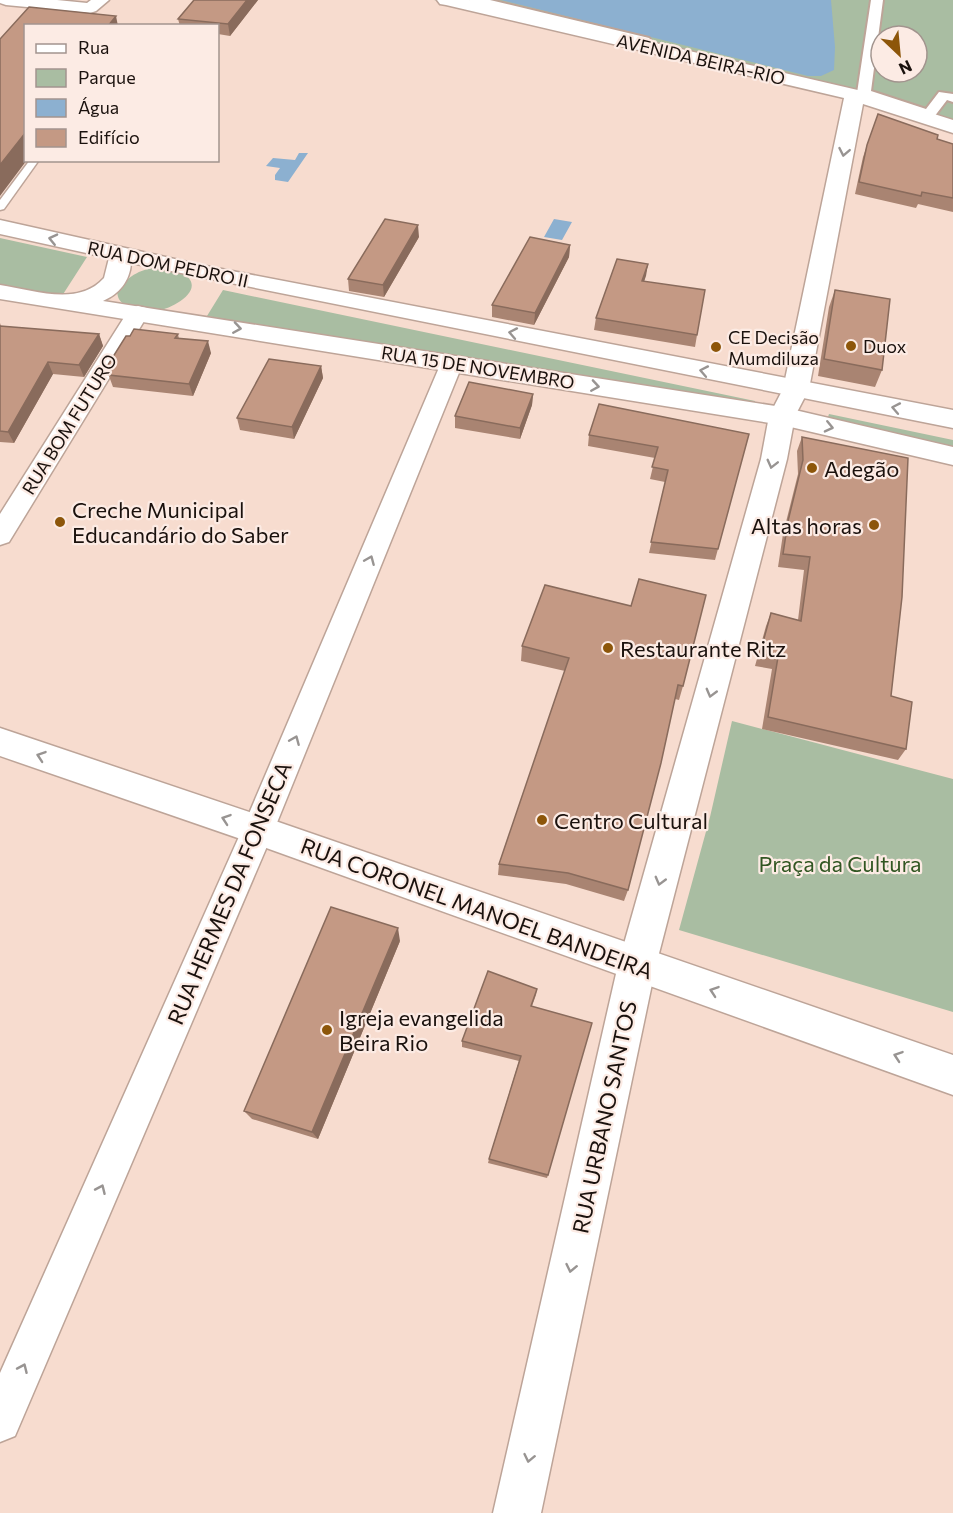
<svg xmlns="http://www.w3.org/2000/svg" width="953" height="1513" font-family="Commissioner,sans-serif">
	<rect width="100%" height="100%" fill="#f7dccf"/>
	<path fill="#a9bda2" fill-rule="evenodd" d="M434,0H953V122ZM881,36H917V72H881Z
		M0,238L87,257L60,299L0,290Z
		M161,267C168,269 178,270 184,274C208,290 170,310 155,311C149,312 142,309 136,308C125,305 118,304 117,291C130,274 141,269 161,267Z
		M223,290L755,401V410L207,316Z
		M829,414L953,440V448L826,423Z
		M732,721L953,779V1012L679,930L710,817Z"/>
	<path fill="#8cb0d0" d="M501,0H831L835,47L834,70L821,76H808Z
		M299,153H308L288,182L275,180V175L280,168L266,166L273,158L295,160Z
		M554,219L572,222L562,240L544,237Z"/>
	<g fill="none" stroke-linecap="round" stroke-linejoin="round">
		<defs>
			<path id="service" d="M30,160H39L4,209L0,210V200Z"/>
			<path id="pedestrian" d="M469,0H490L649,38L651,41L645,45L471,3Z
				M871,0H883L871,91L926,109L939,92L953,94V102L947,100L934,117H924L859,96L857,93Z"/>
			<path id="minor" d="M0,0H57L87,3L91,0H109L96,11L90,13L6,5L0,3Z
				M138,306L146,308L149,313L9,542L0,545V514L130,308Z
				M452,356L460,358L463,363L274,830L15,1436L0,1442V1373L242,830L441,363L444,358Z"/>
			<path id="tertiary" d="M437,0H469L862,91L953,120V133L863,104L809,389L795,416L787,459L656,965L541,1513H493L618,965L761,459L769,416L783,389L844,98L446,5L440,4Z"/>
			<path id="secondary" d="M0,220L206,266L953,410V428L131,263C130,281 119,294 103,301L782,407L953,447V465L782,425L0,299V285C34,290 78,307 104,278L109,258L0,234Z"/>
			<path id="primary" d="M0,728L258,815L953,1055V1095L258,845L0,756Z"/>
		</defs>
		<use href="#service" stroke="#bda498" stroke-width="3"/>
		<use href="#pedestrian" stroke="#bda498" stroke-width="4"/>
		<use href="#minor" stroke="#bda498" stroke-width="3"/>
		<use href="#tertiary" stroke="#bda498" stroke-width="3"/>
		<use href="#secondary" stroke="#bda498" stroke-width="3"/>
		<use href="#primary" stroke="#bda498" stroke-width="3"/>
		<use href="#service" fill="#fff" fill-rule="evenodd"/>
		<use href="#pedestrian" fill="#fff" fill-rule="evenodd"/>
		<use href="#minor" fill="#fff" fill-rule="evenodd"/>
		<use href="#tertiary" fill="#fff" fill-rule="evenodd"/>
		<use href="#secondary" fill="#fff" fill-rule="evenodd"/>
		<use href="#primary" fill="#fff" fill-rule="evenodd"/>
	</g>
	<path fill="#a98472" d="M194,0H258L230,36L218,34V26H180L178,19Z
		M878,114L937,139L953,144V212L918,204L916,208L855,194L863,157Z
		M419,237L384,297L349,291L348,279Z
		M570,245L569,257L534,325L492,317V305Z
		M648,264L644,281L697,335L695,347L594,330L596,318Z
		M835,290L882,370L875,387L818,376L829,307Z
		M0,323L1,326L99,334L103,346L84,377L53,374L14,443L0,442Z
		M178,334L179,339L211,353L193,396L113,387L106,368L130,336Z
		M321,366L323,378L294,439L240,430L237,418Z
		M533,394L532,405L520,439L455,428V416Z
		M749,434L715,560L649,553L665,482L650,479L655,458L588,446L589,435Z
		M802,437L891,696L906,749L898,760L762,729L772,669L755,666L766,626L771,613L798,620L804,570L778,567L783,534L798,474L797,451Z
		M522,646L683,686L679,700L675,699L628,890L624,901L566,884L498,875L499,864L565,671L521,661Z
		M400,941L318,1139L252,1119L244,1111Z
		M537,989L536,995L532,1006L548,1175L547,1178L488,1163L489,1159L519,1061L462,1047V1041Z"/>
	<path fill="#896b5c" d="M247,0H258L230,36L228,24Z
		M116,16L118,26H108Z
		M26,132V160H27L0,196V165Z
		M418,225L419,237L384,297L383,285Z
		M570,245L569,257L534,325L535,313Z
		M648,264L646,276L640,293L642,281Z
		M99,334L103,346L84,377L79,365Z
		M208,341L211,353L193,396L189,384Z
		M48,362L53,374L14,443L8,432Z
		M321,366L323,378L294,439L292,427Z
		M533,394L532,405L520,439V428Z
		M398,928L400,941L318,1139L312,1132Z"/>
	<path fill="#c49984" stroke="#896b5c" stroke-width="1.5" d="M194,0H247L228,24L178,19Z
		M29,7L116,16L108,26H26V132L0,165V39Z
		M878,114L938,135L937,139L953,144V198L922,192L921,196L859,182L867,145Z
		M385,219L418,225L383,285L348,279Z
		M530,237L570,245L535,313L492,305Z
		M617,259L648,264L642,281L705,290L697,335L596,318Z
		M835,290L890,299L882,370L824,359Z
		M0,326L99,334L79,365L48,362L8,432L0,431Z
		M134,329L178,334L175,338L208,341L189,384L109,375L112,368H106L126,336H130Z
		M269,359L321,366L292,427L237,418Z
		M469,382L533,394L520,428L455,416Z
		M599,404L749,434L718,549L651,542L668,470L652,467L658,447L589,435Z
		M802,437L908,458L902,597L891,696L912,702L906,749L768,717L778,657L760,653L771,613L801,621L810,557L783,554L788,521L803,460Z
		M639,579L706,595L683,686L678,685L661,763L628,890L568,873L499,864L569,658L522,646L545,585L631,606Z
		M331,907L398,928L312,1132L244,1111Z
		M488,971L537,989L531,1006L592,1023L548,1175L489,1159L521,1056L462,1041Z"/>
	<defs><path id="oneway-chevron" d="M-2-3.5L2.5 0L-2 3.5" fill="none" stroke-width="1.6" stroke-linecap="round" stroke-linejoin="round" transform="scale(1.5)"/></defs>
	<g stroke="#989492">
		<use href="#oneway-chevron" transform="translate(844 152) rotate(101)"/>
		<use href="#oneway-chevron" transform="translate(53 239) rotate(-167)"/>
		<use href="#oneway-chevron" transform="translate(237 328) rotate(9)"/>
		<use href="#oneway-chevron" transform="translate(513 333) rotate(-169)"/>
		<use href="#oneway-chevron" transform="translate(704 371) rotate(-169)"/>
		<use href="#oneway-chevron" transform="translate(595 386) rotate(9)"/>
		<use href="#oneway-chevron" transform="translate(896 408) rotate(-169)"/>
		<use href="#oneway-chevron" transform="translate(829 427) rotate(13)"/>
		<use href="#oneway-chevron" transform="translate(772 464) rotate(104)"/>
		<use href="#oneway-chevron" transform="translate(370 560) rotate(-67)"/>
		<use href="#oneway-chevron" transform="translate(711 693) rotate(105)"/>
		<use href="#oneway-chevron" transform="translate(295 740) rotate(-67)"/>
		<use href="#oneway-chevron" transform="translate(41 756) rotate(-161)"/>
		<use href="#oneway-chevron" transform="translate(226 819) rotate(-161)"/>
		<use href="#oneway-chevron" transform="translate(660 881) rotate(105)"/>
		<use href="#oneway-chevron" transform="translate(714 991) rotate(-161)"/>
		<use href="#oneway-chevron" transform="translate(898 1056) rotate(-161)"/>
		<use href="#oneway-chevron" transform="translate(101 1189) rotate(-66)"/>
		<use href="#oneway-chevron" transform="translate(571 1268) rotate(102)"/>
		<use href="#oneway-chevron" transform="translate(23 1368) rotate(-66)"/>
		<use href="#oneway-chevron" transform="translate(529 1458) rotate(102)"/>
	</g>
	<g fill="#8d560a" stroke="#fcebe4" stroke-width="2">
		<circle cx="851" cy="346" r="6"/>
		<circle cx="716" cy="347" r="6"/>
		<circle cx="812" cy="468" r="6"/>
		<circle cx="60" cy="522" r="6"/>
		<circle cx="874" cy="525" r="6"/>
		<circle cx="608" cy="648" r="6"/>
		<circle cx="542" cy="820" r="6"/>
		<circle cx="327" cy="1030" r="6"/>
	</g>
	<g text-anchor="middle" dominant-baseline="central" stroke-width="4.5" stroke-linejoin="round" paint-order="stroke">
		<g font-size="18" fill="#1a110d" stroke="#fcebe4">
			<text transform="translate(701 59) rotate(13)">AVENIDA BEIRA-RIO</text>
			<text transform="translate(168 264) rotate(12)">RUA DOM PEDRO II</text>
			<text transform="translate(478 367) rotate(9)">RUA 15 DE NOVEMBRO</text>
			<text transform="translate(69 424) rotate(-58)">RUA BOM FUTURO</text>
		</g>
		<g font-size="18" fill="#1a110d" stroke="#fcebe4" text-anchor="start">
			<text x="728" y="337">CE Decisão<tspan x="728" dy="21">Mumdiluza</tspan></text>
			<text x="863" y="346">Duox</text>
		</g>
		<g font-size="22" fill="#1a110d" stroke="#fcebe4" text-anchor="start">
			<text x="824" y="468">Adegão</text>
			<text x="72" y="509">Creche Municipal<tspan x="72" dy="25">Educandário do Saber</tspan></text>
			<text x="862" y="525" text-anchor="end">Altas horas</text>
			<text x="620" y="648">Restaurante Ritz</text>
			<text x="554" y="820">Centro Cultural</text>
			<text x="339" y="1017">Igreja evangelida<tspan x="339" dy="25">Beira Rio</tspan></text>
		</g>
		<g font-size="22" fill="#315622" stroke="#fcebe4">
			<text x="840" y="863">Praça da Cultura</text>
		</g>
		<g font-size="22" fill="#1a110d" stroke="#fcebe4">
			<text transform="translate(229 893) rotate(-67)">RUA HERMES DA FONSECA</text>
			<text transform="translate(477 908) rotate(20)">RUA CORONEL MANOEL BANDEIRA</text>
			<text transform="translate(604 1117) rotate(-78)">RUA URBANO SANTOS</text>
		</g>
	</g>
	<rect x="24" y="24" width="195" height="138" fill="#fcebe4" stroke="#a2948e" stroke-width="1.5"/>
	<rect x="36" y="44" width="30" height="9" fill="#ffffff" stroke="#a2948e" stroke-width="1.5"/>
	<text x="78" y="54" font-size="18" fill="#1a110d">Rua</text>
	<rect x="36" y="69" width="30" height="18" fill="#a9bda2" stroke="#a2948e" stroke-width="1.5"/>
	<text x="78" y="84" font-size="18" fill="#1a110d">Parque</text>
	<rect x="36" y="99" width="30" height="18" fill="#8cb0d0" stroke="#a2948e" stroke-width="1.5"/>
	<text x="78" y="114" font-size="18" fill="#1a110d">Água</text>
	<rect x="36" y="129" width="30" height="18" fill="#c49984" stroke="#a2948e" stroke-width="1.5"/>
	<text x="78" y="144" font-size="18" fill="#1a110d">Edifício</text>
	<g transform="translate(899 54) rotate(154)"><circle r="28" fill="#fcebe4" stroke="#a2948e" stroke-width="1.5"/>
	<path d="M0-4.5L10 22L0 15L-10 22Z" fill="#8d560a"/>
	<text y="-9" font-size="16" font-weight="bold" text-anchor="middle" fill="#1a110d">N</text>
	</g>
</svg>
